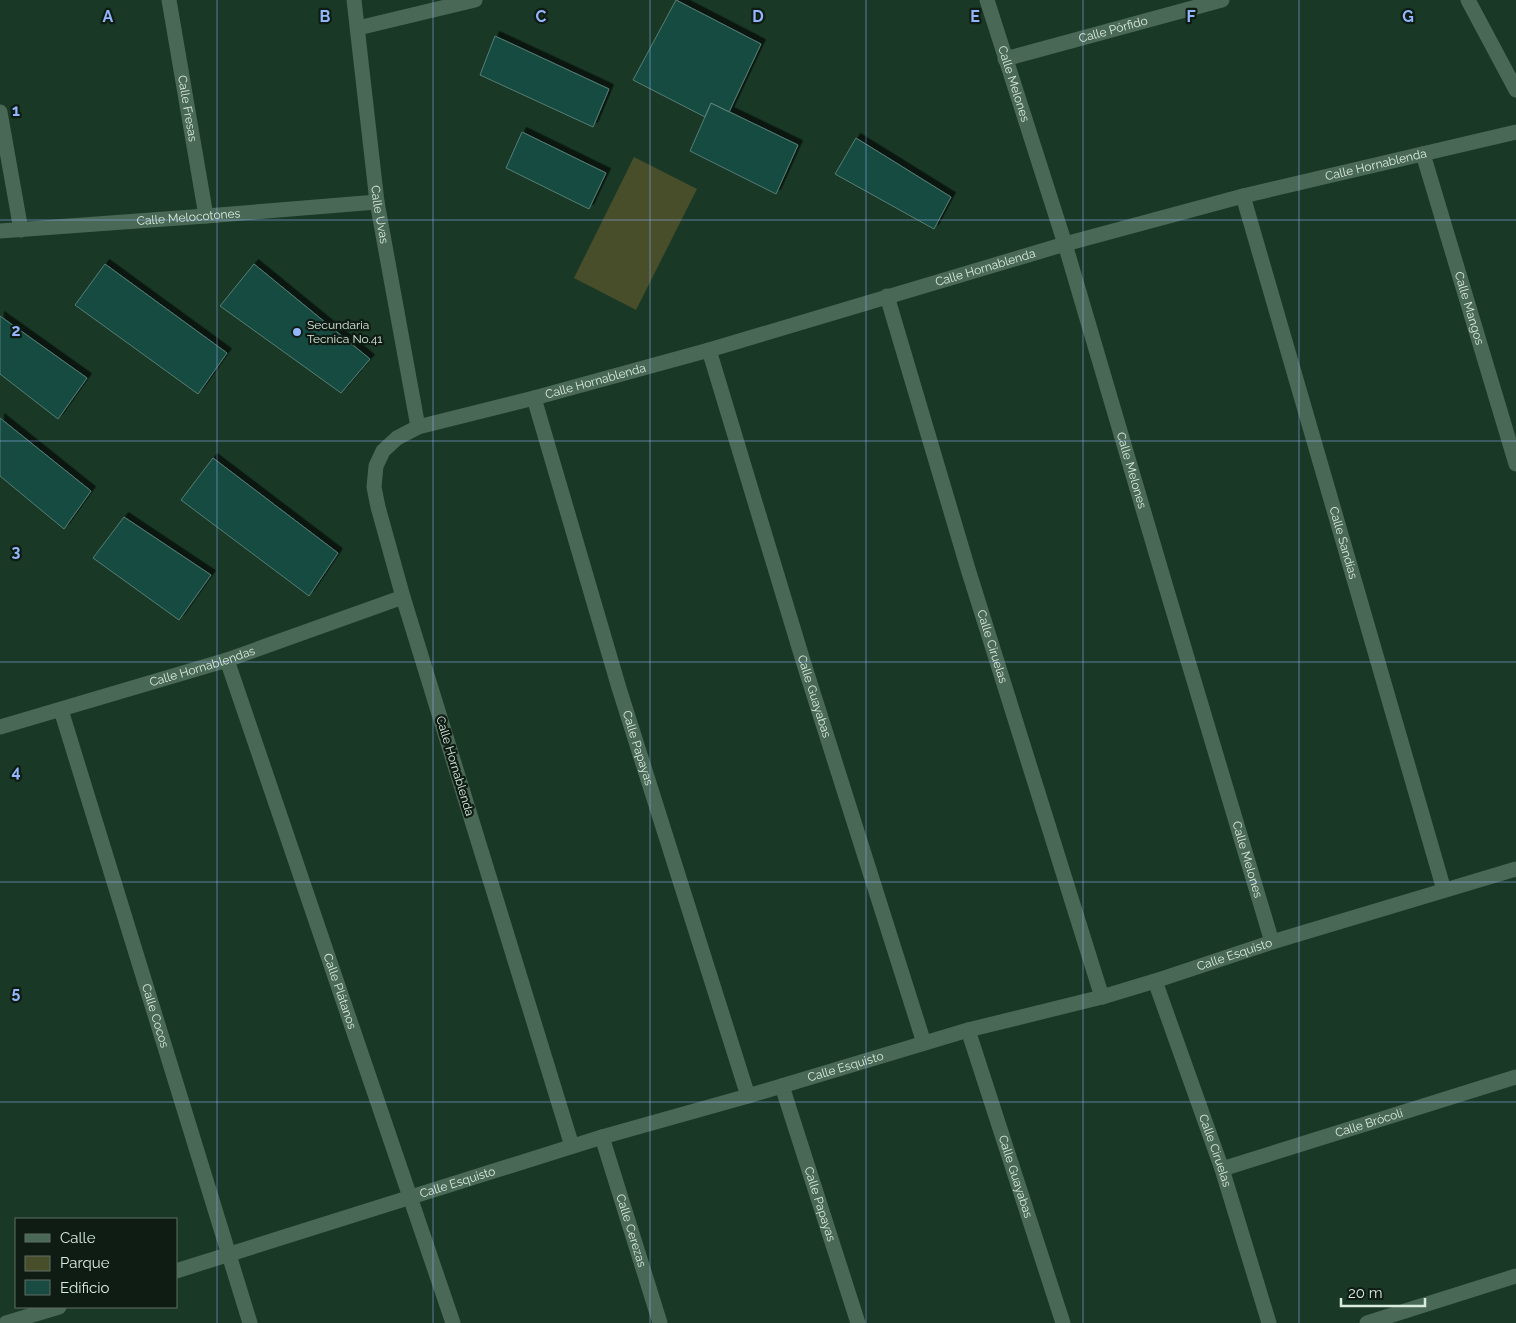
<svg xmlns="http://www.w3.org/2000/svg" width="1516" height="1323" font-family="Raleway,sans-serif">
	<defs>
		<filter id="shadow"><feDropShadow dx="4.5" dy="-4.5" stdDeviation="0" flood-color="#0009"/></filter>
	</defs>
	<rect width="100%" height="100%" fill="#193826"/>
	<path fill="#484d2a" d="M634,157L697,189L636,310L574,278Z"/>
	<path fill="#194b42" stroke="#557e74" filter="url(#shadow)" d="M676,0L761,44L729,112L711,103L705,117L633,80Z
		M495,36L609,89L593,127L480,75Z
		M711,103L798,145L776,194L690,151Z
		M522,132L606,173L589,209L506,168Z
		M856,138L951,197L934,229L835,174Z
		M105,264L227,353L198,394L75,305Z
		M254,264L370,359L341,393L220,306Z
		M0,316L87,378L58,419L0,374Z
		M0,418L91,491L64,529L0,476Z
		M213,458L338,553L309,596L181,500Z
		M124,517L211,575L179,620L93,558Z"/>
	<g fill="none" stroke-linecap="round" stroke-linejoin="round">
		<g stroke="#496855" stroke-width="15">
			<path id="s1" d="M169,0L206,216"/>
			<path id="s2" d="M354,0L377,202L418,427"/>
			<path id="s3" d="M987,0L1065,244L1163,577L1272,942"/>
			<path d="M1468,0L1516,90"/>
			<path d="M358,28L475,0"/>
			<path id="s4" d="M1005,59L1222,0"/>
			<path d="M0,112L21,230"/>
			<path id="s5" d="M1423,154L1516,464"/>
			<path id="s6" d="M1243,196L1444,890"/>
			<path id="s7" d="M0,231L206,216L377,202"/>
			<path id="s8" d="M887,296L968,569L1102,997"/>
			<path id="s9" d="M709,350L804,664L924,1043"/>
			<path id="s10" d="M534,398L619,688L748,1096"/>
			<path id="s11" d="M227,660L453,1323"/>
			<path id="s12" d="M61,710L250,1323"/>
			<path id="s13" d="M0,727L227,660L403,597"/>
			<path id="s14" d="M1155,981L1222,1169L1269,1323"/>
			<path id="s15" d="M968,1030L1063,1323"/>
			<path id="s16" d="M782,1086L858,1323"/>
			<path id="s17" d="M602,1137L660,1323"/>
			<path id="s18" d="M572,1146L403,597L378,507L374,487L376,466L383,451L397,438L418,427L534,398L709,350L1065,244L1243,196L1516,132"/>
			<path id="s19" d="M1222,1169L1516,1077"/>
			<path d="M1367,1323L1516,1276"/>
		</g>
		<g stroke="#496855" stroke-width="15">
			<path id="s20" d="M176,1271L602,1137L748,1096L968,1030L1102,997L1155,981L1272,942L1516,869"/>
			<path d="M6,1323L59,1307"/>
		</g>
	</g>
	<path fill="none" stroke="#92b7fd" stroke-width="1" stroke-opacity="0.55" d="M217,0V1323M433,0V1323M650,0V1323M866,0V1323M1083,0V1323M1299,0V1323M0,220H1516M0,441H1516M0,662H1516M0,882H1516M0,1102H1516"/>
	<circle fill="#92b7fd" stroke="#0f1c14" stroke-width="2" cx="297" cy="332" r="5"/>
	<g text-anchor="middle" dominant-baseline="central" stroke-width="4.5" stroke-linejoin="round" paint-order="stroke">
		<g font-size="12" fill="#d9eadf" stroke="#0f1c14">
			<text stroke="none"><textPath href="#s4" startOffset="112">Calle Pórfido</textPath></text>
			<text stroke="none"><textPath href="#s3" startOffset="88">Calle Melones</textPath></text>
			<text stroke="none"><textPath href="#s1" startOffset="110">Calle Fresas</textPath></text>
			<text stroke="none"><textPath href="#s18" startOffset="1762">Calle Hornablenda</textPath></text>
			<text stroke="none"><textPath href="#s2" startOffset="216">Calle Uvas</textPath></text>
			<text stroke="none"><textPath href="#s7" startOffset="189">Calle Melocotones</textPath></text>
			<text stroke="none"><textPath href="#s18" startOffset="1358">Calle Hornablenda</textPath></text>
			<text stroke="none"><textPath href="#s5" startOffset="161">Calle Mangos</textPath></text>
			<text stroke="none"><textPath href="#s18" startOffset="952">Calle Hornablenda</textPath></text>
			<text stroke="none"><textPath href="#s3" startOffset="492">Calle Melones</textPath></text>
			<text stroke="none"><textPath href="#s6" startOffset="361">Calle Sandías</textPath></text>
			<text stroke="none"><textPath href="#s8" startOffset="366">Calle Ciruelas</textPath></text>
			<text stroke="none"><textPath href="#s13" startOffset="211">Calle Hornablendas</textPath></text>
			<text stroke="none"><textPath href="#s9" startOffset="362">Calle Guayabas</textPath></text>
			<text stroke="none"><textPath href="#s10" startOffset="365">Calle Papayas</textPath></text>
			<text transform="translate(455 766) rotate(73)">Calle Hornablenda</text>
			<text stroke="none"><textPath href="#s3" startOffset="898">Calle Melones</textPath></text>
			<text stroke="none"><textPath href="#s20" startOffset="1105">Calle Esquisto</textPath></text>
			<text stroke="none"><textPath href="#s11" startOffset="350">Calle Plátanos</textPath></text>
			<text stroke="none"><textPath href="#s12" startOffset="320">Calle Cocos</textPath></text>
			<text stroke="none"><textPath href="#s20" startOffset="700">Calle Esquisto</textPath></text>
			<text stroke="none"><textPath href="#s19" startOffset="154">Calle Brócoli</textPath></text>
			<text stroke="none"><textPath href="#s14" startOffset="180">Calle Ciruelas</textPath></text>
			<text stroke="none"><textPath href="#s15" startOffset="154">Calle Guayabas</textPath></text>
			<text stroke="none"><textPath href="#s20" startOffset="295">Calle Esquisto</textPath></text>
			<text stroke="none"><textPath href="#s16" startOffset="124">Calle Papayas</textPath></text>
			<text stroke="none"><textPath href="#s17" startOffset="98">Calle Cerezas</textPath></text>
		</g>
		<g font-size="12" fill="#d9eadf" stroke="#0f1c14" text-anchor="start">
			<text x="307" y="325">Secundaria<tspan x="307" dy="14">Tecnica No.41</tspan></text>
		</g>
	</g>
	<g font-size="16" text-anchor="middle" font-weight="bold" fill="#92b7fd" stroke="#0f1c14" stroke-width="4.5" stroke-linejoin="round" paint-order="stroke">
		<text x="108" y="22">A</text>
		<text x="325" y="22">B</text>
		<text x="541" y="22">C</text>
		<text x="758" y="22">D</text>
		<text x="975" y="22">E</text>
		<text x="1191" y="22">F</text>
		<text x="1408" y="22">G</text>
		<text x="16" y="116">1</text>
		<text x="16" y="336">2</text>
		<text x="16" y="557">3</text>
		<text x="16" y="777">4</text>
		<text x="16" y="998">5</text>
	</g>
	<rect x="15" y="1218" width="162" height="90" fill="#0f1c14" stroke="#606e65"/>
	<rect x="25" y="1234" width="25" height="8" fill="#496855" stroke="#606e65"/>
	<text x="60" y="1243" font-size="15" fill="#d9eadf">Calle</text>
	<rect x="25" y="1256" width="25" height="15" fill="#484d2a" stroke="#606e65"/>
	<text x="60" y="1268" font-size="15" fill="#d9eadf">Parque</text>
	<rect x="25" y="1280" width="25" height="15" fill="#194b42" stroke="#606e65"/>
	<text x="60" y="1293" font-size="15" fill="#d9eadf">Edificio</text>
	<path d="M1341 1298v8h84v-8" fill="none" stroke="#d9eadf" stroke-width="2.5"/>
	<text x="1348" y="1298" font-size="15" fill="#d9eadf" stroke="#0f1c14" stroke-width="4" paint-order="stroke">20 m</text>
</svg>
